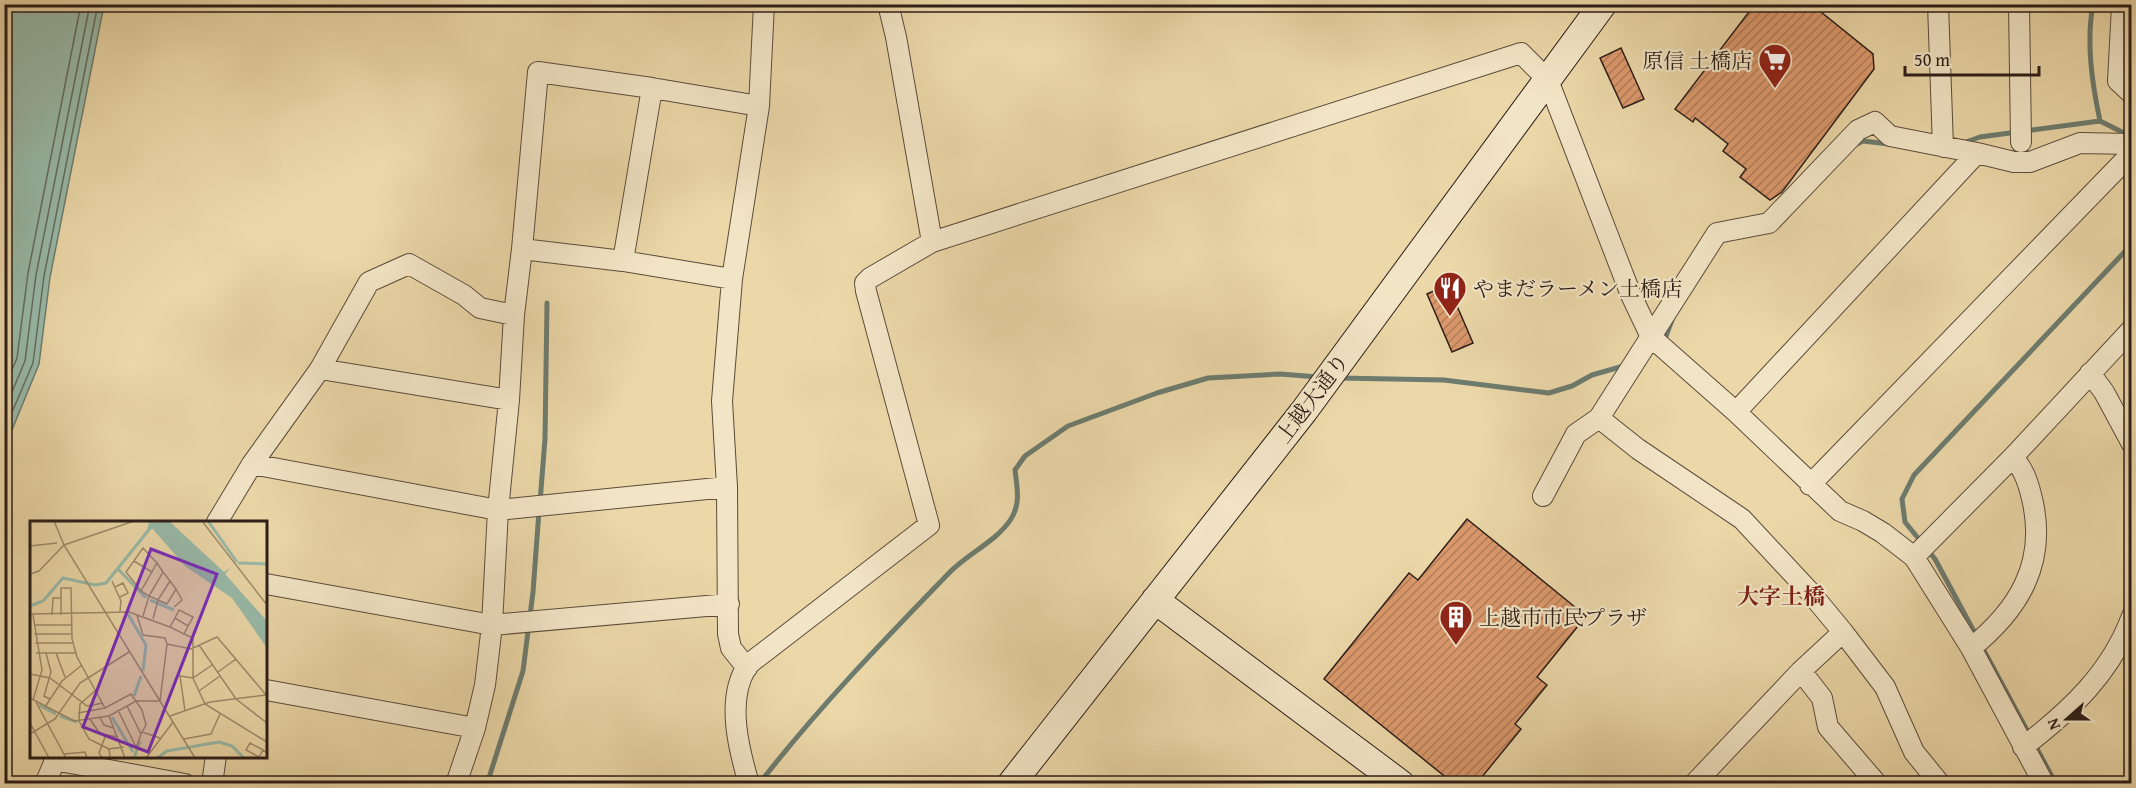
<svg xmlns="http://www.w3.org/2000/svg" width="2136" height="788" font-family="'Gentium Book Plus','Noto Serif JP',serif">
	<defs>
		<pattern id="building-hatch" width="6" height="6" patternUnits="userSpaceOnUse" patternTransform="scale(1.5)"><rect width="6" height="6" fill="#db996c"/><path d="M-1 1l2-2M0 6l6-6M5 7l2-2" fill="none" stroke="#b27c58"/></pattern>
	</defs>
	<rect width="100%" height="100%" fill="#ebd7a8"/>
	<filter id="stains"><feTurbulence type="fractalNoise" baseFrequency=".00333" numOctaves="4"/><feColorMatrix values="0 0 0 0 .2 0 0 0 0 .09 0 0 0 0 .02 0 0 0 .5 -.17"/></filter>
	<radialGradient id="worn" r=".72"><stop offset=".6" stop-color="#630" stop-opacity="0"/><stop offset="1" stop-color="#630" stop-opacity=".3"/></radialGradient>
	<path fill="#98baa9" stroke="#6d7c6f" stroke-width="1.5" d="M5,4L104,5L50,277L39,364L5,447Z"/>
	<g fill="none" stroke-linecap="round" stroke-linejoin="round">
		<path stroke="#626c60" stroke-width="1.5" d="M4,388L17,358L28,273L81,4
			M4,411L25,361L36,275L90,4
			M4,431L33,363L44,276L98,4"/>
		<path stroke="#6d7c6f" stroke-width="5" d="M2093,4C2086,43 2092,83 2100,121
			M1963,143L1980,137L2100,121L2130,136
			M1855,145L1863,141L1889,144
			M1664,342L1672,320
			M1339,378L1444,380L1549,393L1572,386L1592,375L1627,365
			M540,502L545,439L547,303
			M1977,637L1935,559L1905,522L1902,499L1914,475L2132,244
			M1981,645L2056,784
			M487,784L523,671L533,592L539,511
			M759,784C817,709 883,641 949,573C968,553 996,542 1011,519C1021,503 1017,488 1015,470L1025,456L1068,426L1157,393L1208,378L1280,374L1318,377"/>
	</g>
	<path fill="url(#building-hatch)" stroke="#2c1e18" stroke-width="1.5" d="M1755,4H1811L1873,54L1874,69L1782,192L1770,200L1740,177L1746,169L1723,151L1728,144L1695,118L1693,122L1675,109Z
		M1621,48L1644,99L1623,108L1600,58Z
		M1448,285L1473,343L1452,352L1427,294Z
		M1467,519L1586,616L1537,677L1547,685L1515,724L1521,729L1477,783H1453L1324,679L1409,573L1418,580Z"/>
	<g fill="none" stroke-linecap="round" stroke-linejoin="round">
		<defs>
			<path id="street" d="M888,4L896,37L932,242
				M1938,4L1943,147
				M2019,4L2021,142
				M2122,6L2118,81L2132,94
				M652,88L759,106L732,279
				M759,106L764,4
				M623,261L522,249L538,72L652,88L623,261L732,279L722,401L727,487L728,634L731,648L747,668
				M320,369L369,282L409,264L464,295L480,308L514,315
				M2090,373L2104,392L2132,444
				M509,400L514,315L522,249
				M1736,412L1977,153L2014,162H2030L2080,143L2132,144
				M252,464L498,510L492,625L266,584
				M1810,485L2132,153
				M1543,496L1576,434L1599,418
				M217,522L252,464L320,369L509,400L498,510L727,487
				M1914,557L2013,457L2132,329
				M1843,632L1885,687L1914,752L1940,784
				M1971,648C2018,610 2046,565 2033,503C2029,485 2025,471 2013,457
				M1801,671L1822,698L1828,727L1877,784
				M266,690L475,728L485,685L492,625L729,604
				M2023,747C2070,711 2111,673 2132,616
				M54,760L185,784
				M45,784L57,756
				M212,784L216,756
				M456,784L475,728
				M749,784C739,750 726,701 746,668C751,661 761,655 767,650L929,525L866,291L865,283L870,278L932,242L1521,53L1548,80L1631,295L1651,337L1736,412L1840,511L1863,521L1883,533L1914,557L1971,648L2044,784
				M1694,784L1801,671L1843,632L1809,591L1742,519L1638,449L1599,418L1717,233L1769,223L1858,130L1875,122L1890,136L1977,153"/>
			<path id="secondary" d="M1155,600L1401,784
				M1011,784L1304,411L1603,4"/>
		</defs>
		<use href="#street" stroke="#5c4c3c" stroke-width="22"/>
		<use href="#secondary" stroke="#2c1e18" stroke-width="29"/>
		<use href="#street" stroke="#f2e5c6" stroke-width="20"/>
		<use href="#secondary" stroke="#f2e5c6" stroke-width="27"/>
	</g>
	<defs>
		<symbol id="supermarket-pin" viewBox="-11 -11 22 30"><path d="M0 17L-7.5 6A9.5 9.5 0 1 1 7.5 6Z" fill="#8f2418" stroke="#f2e5c6"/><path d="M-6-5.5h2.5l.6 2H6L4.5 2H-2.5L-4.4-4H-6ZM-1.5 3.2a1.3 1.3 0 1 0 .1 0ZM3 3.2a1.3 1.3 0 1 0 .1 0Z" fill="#fff"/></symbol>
		<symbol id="restaurant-pin" viewBox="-11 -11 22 30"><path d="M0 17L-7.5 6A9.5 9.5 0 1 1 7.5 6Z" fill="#8f2418" stroke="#f2e5c6"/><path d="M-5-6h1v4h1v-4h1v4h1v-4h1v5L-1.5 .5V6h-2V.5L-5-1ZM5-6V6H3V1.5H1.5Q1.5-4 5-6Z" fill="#fff"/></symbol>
		<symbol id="building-pin" viewBox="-11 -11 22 30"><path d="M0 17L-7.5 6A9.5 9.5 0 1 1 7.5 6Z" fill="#8f2418" stroke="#f2e5c6"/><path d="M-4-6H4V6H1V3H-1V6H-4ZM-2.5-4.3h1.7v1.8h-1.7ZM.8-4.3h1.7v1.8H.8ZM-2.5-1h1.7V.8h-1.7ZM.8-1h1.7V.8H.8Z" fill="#fff"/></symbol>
	</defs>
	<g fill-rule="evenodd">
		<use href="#supermarket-pin" x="1756" y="41" width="38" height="52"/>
		<use href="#restaurant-pin" x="1431" y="269" width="38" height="52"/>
		<use href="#building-pin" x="1437" y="598" width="38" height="52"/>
	</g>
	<g text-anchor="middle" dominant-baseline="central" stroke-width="4.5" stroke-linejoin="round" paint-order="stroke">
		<g font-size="21" fill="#2c1e18" stroke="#f2e5c6" text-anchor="start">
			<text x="1752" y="60" text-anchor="end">原信 土橋店</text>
			<text x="1473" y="288">やまだラーメン土橋店</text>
			<text x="1479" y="617">上越市市民プラザ</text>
		</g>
		<g font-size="21" fill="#2c1e18" stroke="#f2e5c6">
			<text transform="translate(1312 398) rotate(-53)">上越大通り</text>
		</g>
		<g font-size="22" font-weight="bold" fill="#7a1f14" stroke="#f2e5c6">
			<text x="1781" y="596">大字土橋</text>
		</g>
	</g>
	<g transform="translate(30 521)">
		<rect width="237" height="237" fill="#ebd7a8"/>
		<path d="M119,0H139L194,51L201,46L195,53L237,100V127L202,77L155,45L121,6L117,11Z" fill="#98baa9"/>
		<path fill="none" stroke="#98baa9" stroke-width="3" d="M178,0L207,41M208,42L237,43M88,48L116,77M120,79L144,89M0,85L13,80L33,57L65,64L76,62L126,0M98,93L116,124L113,150M104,175L111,155M9,184L26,193M30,195L47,201M82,196L103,231M104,237L110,220M127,237L137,230L189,221L202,225L214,237"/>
		<path fill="none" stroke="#9f8d6e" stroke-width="1.5" d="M24,0L34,24L165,237M172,0L237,84M0,25L27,22M104,40L122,51M0,53L9,50L34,24L104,0M82,60L91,80L90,90M85,66L93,62L98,72L90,76M111,70L96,51L113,27L127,42M144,86L152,79L146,68M0,93L100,91L107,94L113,114L135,117L137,123L130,180H106L79,195L44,200L0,177M22,94L23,77H31M31,94V67H41L42,118L47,136L75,187L101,173L112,189L116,204L111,213M107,94L140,106L145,97L158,105L163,96L149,89L145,97M113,95L119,75L111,70L127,42L133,51M123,98L128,79L137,83L146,68L140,60L133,51L119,75L128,79L140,60M4,104H41M140,106L154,113L158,105M4,113H41M154,113L163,117V157L175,183L237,221M5,122H43M137,123L161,128L187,116L237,175M169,124L206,178L237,202M6,132H45M16,132L21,151L14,175L20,178M26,132L35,156M188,151L206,138M0,153L20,157L57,185L73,182M67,168L50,183L49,200L59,218L79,228M169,170L190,155M3,179L12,149L3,94M6,181L36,237M97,185L111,213L106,227M15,186L32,160L52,144M88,189L106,226M155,190L150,155L163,157L182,144M48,192L75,187M79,195L95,237M140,195L180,181L236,174M70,197L74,204L84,207M60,198L70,213L88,216M0,202L19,237M112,211L130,217M0,213L25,198L50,162L99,131M154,218L181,213L190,193M233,229L229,236L216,229L220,222L233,229L237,232M34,233L55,231L57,237M72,237L69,232L75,216M80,237L79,228L94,226M116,237L143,201"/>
		<path fill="#7b2cbf" fill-opacity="0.15" stroke="#7b2cbf" stroke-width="3" d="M121,28L187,53L118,231L53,206Z"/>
		<rect width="237" height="237" fill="none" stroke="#2c1e18" stroke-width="3"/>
	</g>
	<rect width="2136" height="788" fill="none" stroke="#ebd7a8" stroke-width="24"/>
	<rect x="6" y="6" width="2124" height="776" fill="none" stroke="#2c1e18" stroke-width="3"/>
	<rect x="12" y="12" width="2112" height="764" fill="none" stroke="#2c1e18" stroke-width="1.5"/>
	<g transform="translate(2067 719) rotate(249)" stroke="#f2e5c6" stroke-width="4.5" paint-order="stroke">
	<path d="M0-4.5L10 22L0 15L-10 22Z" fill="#2c1e18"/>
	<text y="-9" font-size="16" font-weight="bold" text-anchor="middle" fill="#2c1e18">N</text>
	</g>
	<path d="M1905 66v9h134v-9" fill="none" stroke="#2c1e18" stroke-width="3"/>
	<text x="1914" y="66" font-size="18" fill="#2c1e18" stroke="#f2e5c6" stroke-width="4.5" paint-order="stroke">50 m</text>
	<rect width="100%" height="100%" filter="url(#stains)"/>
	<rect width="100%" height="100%" fill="url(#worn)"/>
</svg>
